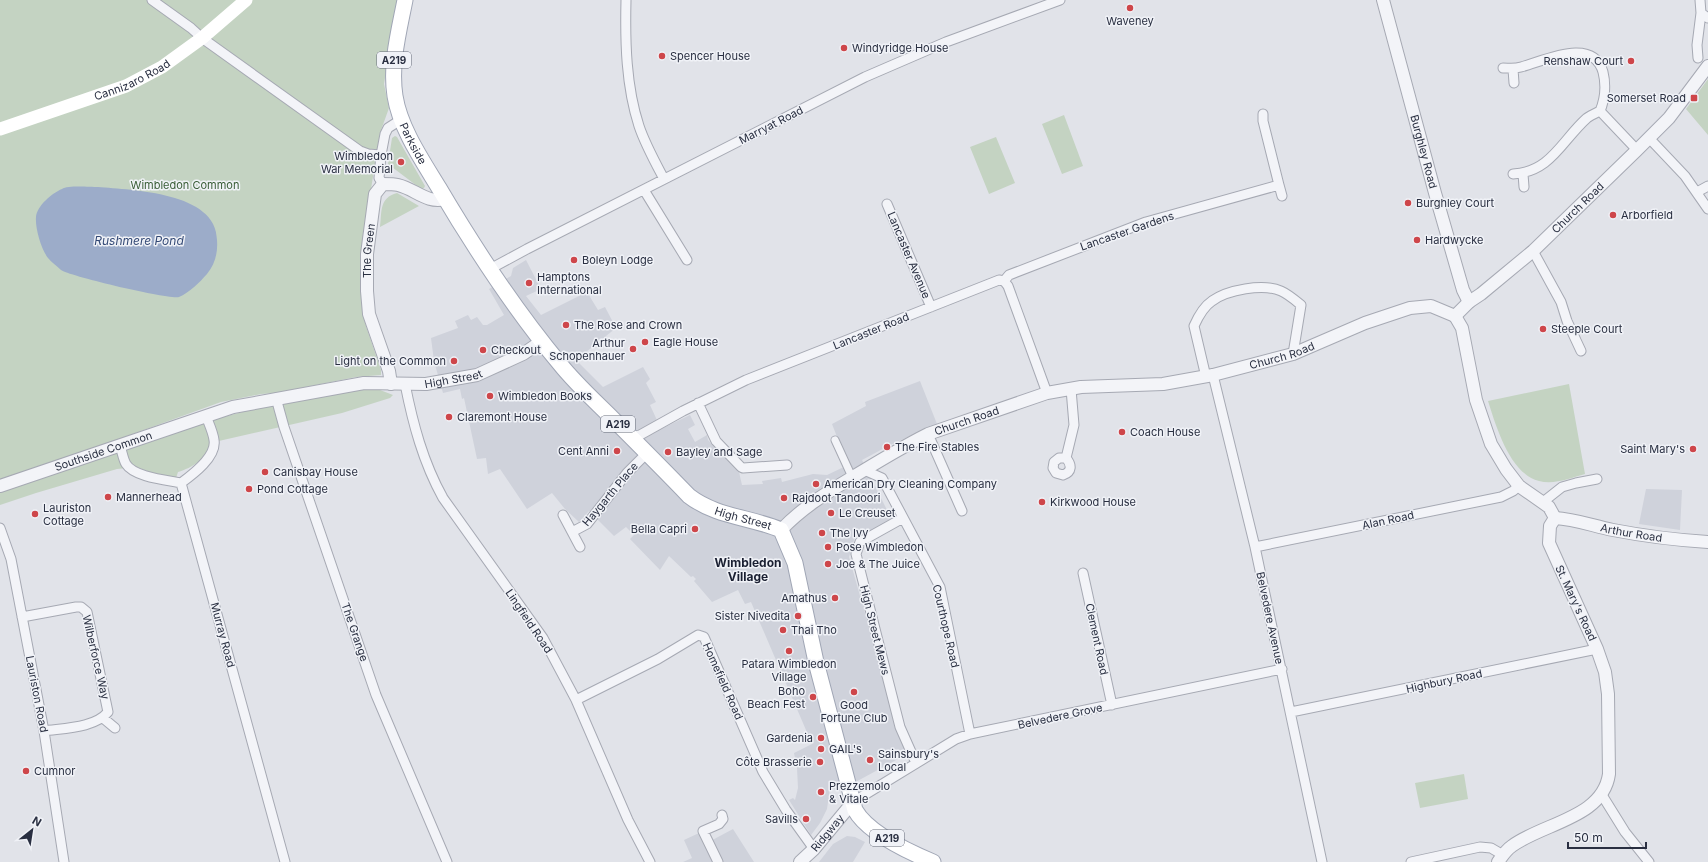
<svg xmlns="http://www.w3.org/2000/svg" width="1708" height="862" font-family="Inter,sans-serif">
	<rect width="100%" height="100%" fill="#e1e3e9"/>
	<path fill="#cfd2db" d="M526,260L541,289L526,296L541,315L587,292L598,310L605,307L615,326L616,328L576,360L603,387L643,367L650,379L646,383L656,402L650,405L661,429L690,415L695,425L688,429L695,442L707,435L708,440L739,472L742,485L763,484L762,481L781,478L782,482L813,474L827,475L848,465L832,424L866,406L865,402L920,381L937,424L890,445L862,460L892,520L862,536L860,533H856L849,557L900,737L909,753L839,791L830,788L827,809L820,823L811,835L789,800L793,798L795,800L798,788L797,768L794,753L812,744L751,602L745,604L738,590L712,602L694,581L696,579L693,576L691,577L669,556L660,570L630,539L634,535L626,527L614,536L589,511L579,522L565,509L552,493L527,509L500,469L488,474L486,458L477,459L464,398L462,399L460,389L443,393L434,361L431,338L458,328L455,321L468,315L471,320L477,317L483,325H487L504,315L489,289L511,276L513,268Z
		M1646,489L1682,490L1680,530L1639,524Z
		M733,829L754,862H683L692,858L684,840L699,833L705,844Z
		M847,836L855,837L865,842L853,862H819L833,844Z"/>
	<path fill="#c4d3c2" d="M0,0H398L384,84L389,108L380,133L360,258L362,294L366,326L381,370V375L356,377L276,393L261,394L221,402L0,482Z
		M1708,79V135L1686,109Z
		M1064,115L1083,166L1062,174L1042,124Z
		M395,136L397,137L425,186L424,188L421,189L388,164L392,138Z
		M996,137L1015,183L989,194L970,147Z
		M397,193L419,206L380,227C382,211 379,198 397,193Z
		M1569,384L1585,474C1571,478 1554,485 1539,481C1510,474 1496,426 1488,401Z
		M363,388L380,390L393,395L390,398L342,413L210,443C208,458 192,468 178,472L176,478L150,472L137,467L117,469L36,493L0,505V491L208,421L246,411Z
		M1464,774L1468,799L1420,808L1415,783Z"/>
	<path fill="#9cacc9" d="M98,187C132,190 217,192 217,240C218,253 215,264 207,274C200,282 189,293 179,297C170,300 69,276 61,270C57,266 51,262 48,258C41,249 35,228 36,217C37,206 52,193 62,189C68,185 89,187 98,187Z"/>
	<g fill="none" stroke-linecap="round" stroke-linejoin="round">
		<defs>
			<path id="pedestrian" d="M835,440L852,477"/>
			<path id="minor" d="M152,0L191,28L202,38L360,151L368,154L381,155
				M626,0C625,42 626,86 639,126C645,144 655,162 664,179
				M1700,0L1701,13L1708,18
				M1698,58L1697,45L1701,13
				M1503,68C1509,68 1515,69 1521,67C1544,61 1593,36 1603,72C1606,84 1605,99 1600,111L1637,150
				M1513,69L1514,83
				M1649,138L1685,176L1708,209
				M1513,174C1551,172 1562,140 1587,118C1591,115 1596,113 1600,111
				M1523,174L1524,187
				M383,184L379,178L381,155L385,134L388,128L402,119
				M1279,185L1282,196
				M644,190L687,260
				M1697,192L1708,186
				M887,204L931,307
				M1533,251L1561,302L1567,321L1581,351
				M490,269L527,249L865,77L946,42L1060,0
				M1004,281L1009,275L1146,222L1279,185L1263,121V114
				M1213,375L1255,547L1322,862
				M1206,377L1194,326C1198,317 1203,307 1212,301C1227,290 1263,283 1281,291C1288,294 1295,300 1301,305L1293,354
				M405,384C413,424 423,462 443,498L543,638L576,700L628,820L650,862
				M276,398L284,427L376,695L447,862
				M698,403L716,441L741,467L743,468L787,465
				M928,434L962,511
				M631,437L640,435L683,411L746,380L999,280L1004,281L1008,286L1047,393
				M120,446C122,451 123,459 126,464C134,477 166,480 181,483L285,862
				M1066,458C1072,465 1072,472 1063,475L1056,473L1053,468L1054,462L1059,458H1066L1074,425L1071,389
				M864,470L882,478L940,587L970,734
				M181,483C192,475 217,457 214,440C213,432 209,424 206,416
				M1543,502L1562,487L1576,483L1597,479
				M563,515L580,547
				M903,518L860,542L856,554L900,727L916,763
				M0,528L11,559L44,731L64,862
				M572,532L587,524L627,473L647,453
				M1255,547L1501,497L1513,491L1519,486
				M1083,573L1112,705
				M22,617L76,607H81L87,612L108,712C95,728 64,728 44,731
				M576,700L658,659L698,635L704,637L763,772L786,810L814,849
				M1291,712L1597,649
				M103,718L115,728
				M1602,795L1625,832L1649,862
				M853,802L956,739L970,734L1282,669
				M718,862L703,831L719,824L723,819L722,815
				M1411,862L1480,847L1491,848L1503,855"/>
			<g id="tertiary">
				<path id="s1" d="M1383,0L1435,193L1463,290L1469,302"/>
				<path id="s2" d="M1455,316L1469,302L1481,294L1533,251L1637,150L1669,118L1708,66"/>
				<path d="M1455,316L1462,328L1476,400L1491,444L1506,469L1519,486L1549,507L1555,518"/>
				<path id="s3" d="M391,384L389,371L369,314L367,291V254L375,194L383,184C388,184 394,184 398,185C415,189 427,204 445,199"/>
				<path id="s4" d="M0,486L233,407L364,383L426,384L477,375L523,354L542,341"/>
				<path id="s5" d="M1555,518C1575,519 1593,526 1613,530C1644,536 1676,540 1708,542"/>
				<path id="s6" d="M781,530C801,509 823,495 848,480C874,464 900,448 928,434L1047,393L1081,387L1163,384L1213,375L1293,354L1365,323L1410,308L1431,306L1455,316"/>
				<path id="s7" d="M800,862L814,849L853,802"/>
				<path d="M1498,862C1502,856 1506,850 1512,846C1543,823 1603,818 1609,774L1608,694L1605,672L1597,649L1549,543L1550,526L1555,518"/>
			</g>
			<g id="primary">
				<path id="s9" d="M405,0C399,31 390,64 395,96C400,128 422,160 439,188C475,249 515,310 560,364C576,384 595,401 613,419C638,444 664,470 689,496C716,517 751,517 781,530L795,563L816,662L855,810C868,833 909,852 933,862"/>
			</g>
		</defs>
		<use href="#pedestrian" stroke="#a6a9b3" stroke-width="9"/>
		<use href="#minor" stroke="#a6a9b3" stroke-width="11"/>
		<use href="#tertiary" stroke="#a6a9b3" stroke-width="14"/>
		<use href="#primary" stroke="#a0a6b5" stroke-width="17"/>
		<use href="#pedestrian" stroke="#f3f4f8" stroke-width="7"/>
		<use href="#minor" stroke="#f3f4f8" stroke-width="9"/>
		<use href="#tertiary" stroke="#f3f4f8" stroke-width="12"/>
		<path stroke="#fff" stroke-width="13" id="s8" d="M0,129L126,86L162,67L202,38L246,0"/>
		<use href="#primary" stroke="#fff" stroke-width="15"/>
	</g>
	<g fill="#ce464a" stroke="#f0f2f7" stroke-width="1.5">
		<circle cx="1130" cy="8" r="4"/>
		<circle cx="844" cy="48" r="4"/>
		<circle cx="662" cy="56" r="4"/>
		<circle cx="1631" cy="61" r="4"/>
		<rect x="1690" y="94" width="8" height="8" rx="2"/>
		<circle cx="401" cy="162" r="4"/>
		<circle cx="1408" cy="203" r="4"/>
		<circle cx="1613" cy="215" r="4"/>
		<circle cx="1417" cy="240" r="4"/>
		<circle cx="574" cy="260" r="4"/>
		<circle cx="529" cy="283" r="4"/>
		<circle cx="566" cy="325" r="4"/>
		<circle cx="1543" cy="329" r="4"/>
		<circle cx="645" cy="342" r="4"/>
		<circle cx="633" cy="349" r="4"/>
		<circle cx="483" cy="350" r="4"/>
		<circle cx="454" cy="361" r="4"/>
		<circle cx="490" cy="396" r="4"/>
		<circle cx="449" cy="417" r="4"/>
		<circle cx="1122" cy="432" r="4"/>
		<circle cx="887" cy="447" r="4"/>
		<circle cx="1693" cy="449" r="4"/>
		<circle cx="617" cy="451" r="4"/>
		<circle cx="668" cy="452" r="4"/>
		<circle cx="265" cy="472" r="4"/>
		<circle cx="816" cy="484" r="4"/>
		<circle cx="249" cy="489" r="4"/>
		<circle cx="108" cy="497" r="4"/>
		<circle cx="784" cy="498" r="4"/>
		<circle cx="1042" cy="502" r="4"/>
		<circle cx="831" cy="513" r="4"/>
		<circle cx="35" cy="514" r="4"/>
		<circle cx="695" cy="529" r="4"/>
		<circle cx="822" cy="533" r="4"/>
		<circle cx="828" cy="547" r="4"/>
		<circle cx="828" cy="564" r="4"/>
		<circle cx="835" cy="598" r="4"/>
		<circle cx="798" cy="616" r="4"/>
		<circle cx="783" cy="630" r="4"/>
		<circle cx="789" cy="651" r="4"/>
		<circle cx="854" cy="692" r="4"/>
		<circle cx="813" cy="697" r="4"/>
		<circle cx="821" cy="738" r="4"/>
		<circle cx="821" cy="749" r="4"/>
		<circle cx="870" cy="760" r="4"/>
		<circle cx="820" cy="762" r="4"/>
		<circle cx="26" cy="771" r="4"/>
		<circle cx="821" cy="792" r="4"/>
		<circle cx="806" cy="819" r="4"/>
	</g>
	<g text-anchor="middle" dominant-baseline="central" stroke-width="3" stroke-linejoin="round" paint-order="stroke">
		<g fill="#f0f2f7" stroke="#656a78" stroke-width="1">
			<rect x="377" y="52" width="34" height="16" rx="3"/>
			<rect x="601" y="416" width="34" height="16" rx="3"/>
			<rect x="870" y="830" width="34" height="16" rx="3"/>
		</g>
		<g font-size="10" font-weight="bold" fill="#292f41">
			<text x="394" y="60">A219</text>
			<text x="618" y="424">A219</text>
			<text x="887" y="838">A219</text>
		</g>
		<g font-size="11" fill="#292f41" stroke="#f0f2f7" text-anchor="start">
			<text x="1130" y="21" text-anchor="middle">Waveney</text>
			<text x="852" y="48">Windyridge House</text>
			<text x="670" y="56">Spencer House</text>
			<text x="1623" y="61" text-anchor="end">Renshaw Court</text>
			<text x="1686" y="98" text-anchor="end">Somerset Road</text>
			<text x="393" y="156" text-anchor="end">Wimbledon<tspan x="393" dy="13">War Memorial</tspan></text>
			<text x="1416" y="203">Burghley Court</text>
			<text x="1621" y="215">Arborfield</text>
			<text x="1425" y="240">Hardwycke</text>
			<text x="582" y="260">Boleyn Lodge</text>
			<text x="537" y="277">Hamptons<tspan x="537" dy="13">International</tspan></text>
			<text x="574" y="325">The Rose and Crown</text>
			<text x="1551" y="329">Steeple Court</text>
			<text x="653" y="342">Eagle House</text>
			<text x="625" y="343" text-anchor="end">Arthur<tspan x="625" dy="13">Schopenhauer</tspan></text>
			<text x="491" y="350">Checkout</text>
			<text x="446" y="361" text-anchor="end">Light on the Common</text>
			<text x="498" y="396">Wimbledon Books</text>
			<text x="457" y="417">Claremont House</text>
			<text x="1130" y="432">Coach House</text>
			<text x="895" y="447">The Fire Stables</text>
			<text x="1685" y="449" text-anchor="end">Saint Mary's</text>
			<text x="609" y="451" text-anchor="end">Cent Anni</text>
			<text x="676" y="452">Bayley and Sage</text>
			<text x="273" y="472">Canisbay House</text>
			<text x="824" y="484">American Dry Cleaning Company</text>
			<text x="257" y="489">Pond Cottage</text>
			<text x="116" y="497">Mannerhead</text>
			<text x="792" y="498">Rajdoot Tandoori</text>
			<text x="1050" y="502">Kirkwood House</text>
			<text x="43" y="508">Lauriston<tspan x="43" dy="13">Cottage</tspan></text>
			<text x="839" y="513">Le Creuset</text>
			<text x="687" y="529" text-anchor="end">Bella Capri</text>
			<text x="830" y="533">The Ivy</text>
			<text x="836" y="547">Pose Wimbledon</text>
			<text x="836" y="564">Joe &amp; The Juice</text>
			<text x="827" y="598" text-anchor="end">Amathus</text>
			<text x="790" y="616" text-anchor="end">Sister Nivedita</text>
			<text x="791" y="630">Thai Tho</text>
			<text x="789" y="664" text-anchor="middle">Patara Wimbledon<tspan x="789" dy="13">Village</tspan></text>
			<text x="805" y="691" text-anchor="end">Boho<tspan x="805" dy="13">Beach Fest</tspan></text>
			<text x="854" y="705" text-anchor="middle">Good<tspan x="854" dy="13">Fortune Club</tspan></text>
			<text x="813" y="738" text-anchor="end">Gardenia</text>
			<text x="829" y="749">GAIL's</text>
			<text x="878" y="754">Sainsbury's<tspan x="878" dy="13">Local</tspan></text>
			<text x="812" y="762" text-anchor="end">Côte Brasserie</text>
			<text x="34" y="771">Cumnor</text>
			<text x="829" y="786">Prezzemolo<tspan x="829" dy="13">&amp; Vitale</tspan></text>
			<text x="798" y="819" text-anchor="end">Savills</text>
		</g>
		<g font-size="11" fill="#292f41" stroke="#f0f2f7">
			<text stroke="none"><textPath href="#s8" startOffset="141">Cannizaro Road</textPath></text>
			<text transform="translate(771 125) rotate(-27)">Marryat Road</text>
			<text stroke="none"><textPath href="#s9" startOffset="148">Parkside</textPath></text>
			<text stroke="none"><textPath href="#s1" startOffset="157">Burghley Road</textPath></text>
			<text stroke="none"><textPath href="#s2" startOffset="164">Church Road</textPath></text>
			<text transform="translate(1127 231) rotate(-19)">Lancaster Gardens</text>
			<text stroke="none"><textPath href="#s3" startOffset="137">The Green</textPath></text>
			<text transform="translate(909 255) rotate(67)">Lancaster Avenue</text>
			<text transform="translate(871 331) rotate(-22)">Lancaster Road</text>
			<text stroke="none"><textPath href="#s6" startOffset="541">Church Road</textPath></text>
			<text stroke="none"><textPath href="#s4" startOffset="469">High Street</textPath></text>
			<text stroke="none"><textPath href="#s6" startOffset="217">Church Road</textPath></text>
			<text stroke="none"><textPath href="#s4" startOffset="109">Southside Common</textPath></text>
			<text transform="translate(610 494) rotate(-50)">Haygarth Place</text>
			<text stroke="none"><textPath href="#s9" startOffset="657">High Street</textPath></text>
			<text transform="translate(1388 520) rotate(-12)">Alan Road</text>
			<text stroke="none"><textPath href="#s5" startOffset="78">Arthur Road</textPath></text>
			<text transform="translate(1576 603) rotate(65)">St. Mary's Road</text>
			<text transform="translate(1270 618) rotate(78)">Belvedere Avenue</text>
			<text transform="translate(529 621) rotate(56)">Lingfield Road</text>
			<text transform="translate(946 626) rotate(77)">Courthope Road</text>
			<text transform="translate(875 630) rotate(76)">High Street Mews</text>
			<text transform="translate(355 632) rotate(71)">The Grange</text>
			<text transform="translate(223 635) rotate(75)">Murray Road</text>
			<text transform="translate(1097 639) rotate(78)">Clement Road</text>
			<text transform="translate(96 657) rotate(77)">Wilberforce Way</text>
			<text transform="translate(723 681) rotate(66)">Homefield Road</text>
			<text transform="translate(1444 681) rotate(-12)">Highbury Road</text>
			<text transform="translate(37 694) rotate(79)">Lauriston Road</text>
			<text transform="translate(1060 716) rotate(-12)">Belvedere Grove</text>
			<text stroke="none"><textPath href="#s7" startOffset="40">Ridgway</textPath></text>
		</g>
		<g font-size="11" fill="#395d36" stroke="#f0f2f7">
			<text x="185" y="185">Wimbledon Common</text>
		</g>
		<g font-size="12" font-style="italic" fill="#334975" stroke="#f0f2f7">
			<text x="139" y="240">Rushmere Pond</text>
		</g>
		<g font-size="12" font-weight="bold" fill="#1b2032" stroke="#f0f2f7">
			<text x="748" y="562">Wimbledon<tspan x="748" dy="14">Village</tspan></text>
		</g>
	</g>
	<g transform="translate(32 830) rotate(30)" stroke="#f0f2f7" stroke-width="3" paint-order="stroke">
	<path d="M0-3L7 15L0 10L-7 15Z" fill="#292f41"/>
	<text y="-6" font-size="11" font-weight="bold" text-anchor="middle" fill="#292f41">N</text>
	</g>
	<path d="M1568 842v6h78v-6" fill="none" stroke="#292f41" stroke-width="2"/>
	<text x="1574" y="842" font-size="12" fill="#292f41" stroke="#f0f2f7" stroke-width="3" paint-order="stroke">50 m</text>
</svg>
